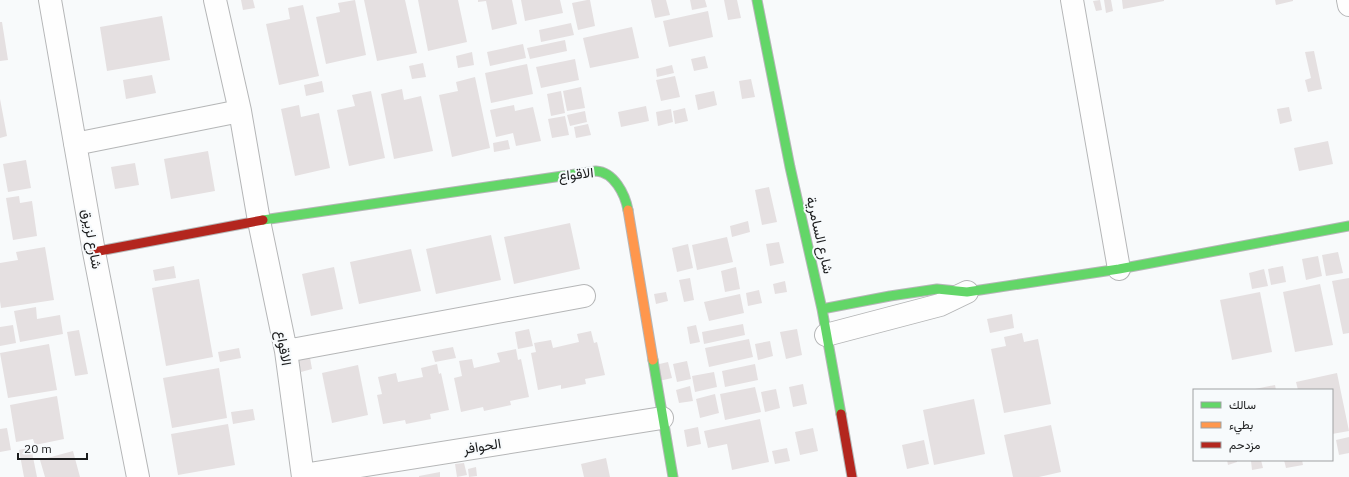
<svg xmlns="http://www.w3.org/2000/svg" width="1349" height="477" font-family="'IBM Plex Sans',Vazirmatn,sans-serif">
	<rect width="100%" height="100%" fill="#f8fafb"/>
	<path fill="#e5e0e1" d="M241,0H253L255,8L243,10Z
		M355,0L366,55L326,64L316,17L340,12L338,3Z
		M364,0H405L417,53L377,61Z
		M418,0H458L467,42L428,51Z
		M478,0H512L517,24L492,30L486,1L478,2Z
		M521,0H560L563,13L525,21Z
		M587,0H590L595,26L578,30L572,3Z
		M651,0H666L670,15L655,18Z
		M690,0H705L707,7L692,10Z
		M724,0H737L741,18L728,20Z
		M1100,0L1102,10L1096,11L1093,1Z
		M1104,0H1111L1113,11L1106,13Z
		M1122,0H1164V1L1123,9Z
		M1275,0H1293V1L1276,5Z
		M303,5L319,76L279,85L266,24L290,19L288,8Z
		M708,11L713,37L669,47L663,21Z
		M162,16L170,60L107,71L100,27Z
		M0,22H2L8,60L0,61Z
		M571,23L574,35L541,42L539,30Z
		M632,27L639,58L590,68L583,38Z
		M565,40L567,51L530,59L527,48Z
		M523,44L526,58L490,66L487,52Z
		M1314,51L1322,89L1308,92L1305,80L1311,78L1305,52Z
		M472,52L474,65L458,68L456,56Z
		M705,56L708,68L694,71L691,59Z
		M575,59L579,80L541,88L536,67Z
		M423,63L426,77L412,79L409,66Z
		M527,64L533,94L491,103L485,73Z
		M672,65L674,73L657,77L656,69Z
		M152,75L156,93L126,99L123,80Z
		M675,76L680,97L661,101L656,80Z
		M475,77L490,148L452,157L439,95L458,91L456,82Z
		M751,79L755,97L742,99L739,81Z
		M322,81L324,92L306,96L304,85Z
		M581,87L585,108L567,111L563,91Z
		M402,89L404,100L421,96L433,151L394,159L381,94Z
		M371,91L385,158L349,166L337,110L355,106L352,95Z
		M561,91L565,113L551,116L547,94Z
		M714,91L717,105L698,110L695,95Z
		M0,99L7,136L0,138Z
		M299,105L301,117L319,113L330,168L295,176L281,109Z
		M514,105L515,111L533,107L541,141L516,146L513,133L496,137L490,110Z
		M646,106L649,121L621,127L618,112Z
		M1289,107L1292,121L1280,124L1277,109Z
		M685,108L688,121L675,124L673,111Z
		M671,109L673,122L658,126L656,112Z
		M585,111L587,122L570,126L567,115Z
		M565,116L569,135L552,138L548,119Z
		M588,124L591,135L576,138L574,127Z
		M508,140L510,149L494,152L493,143Z
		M1328,141L1333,164L1299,171L1294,148Z
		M208,151L215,191L171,199L164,159Z
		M26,160L31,188L8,192L3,164Z
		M135,163L139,185L115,189L111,167Z
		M769,187L777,222L762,225L755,190Z
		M19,196L20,203L32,201L37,236L13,240L6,198Z
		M748,221L750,232L732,237L730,226Z
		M570,223L580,269L514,284L504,237Z
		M491,235L501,280L436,294L426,249Z
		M727,237L733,262L697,270L692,245Z
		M779,242L784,263L770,266L766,244Z
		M688,244L693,268L677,272L672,248Z
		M45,247L54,300L1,308L0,301V263L18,260L16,252Z
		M411,249L421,291L359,304L350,262Z
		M1338,252L1343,273L1326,276L1322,255Z
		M1318,256L1322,276L1306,280L1302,259Z
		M174,266L176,278L155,281L153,270Z
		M1283,266L1286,282L1271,285L1268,269Z
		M334,267L343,309L311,316L302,274Z
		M736,267L740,289L725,292L721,271Z
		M1264,269L1268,286L1252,289L1249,273Z
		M690,278L694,300L684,302L679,280Z
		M1349,278V333L1343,334L1332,281Z
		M199,279L213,357L166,366L152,288Z
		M785,281L787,292L775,294L773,284Z
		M1320,284L1333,345L1295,352L1283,292Z
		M759,290L762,303L748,306L746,293Z
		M666,292L668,301L656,304L654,294Z
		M1260,292L1272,352L1232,360L1220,300Z
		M740,294L744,313L709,321L704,302Z
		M36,307L37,319L60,315L63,334L20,342L14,311Z
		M1012,314L1014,328L990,333L987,319Z
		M743,324L745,335L704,344L702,332Z
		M13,325L16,343L0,346V327Z
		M696,325L700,342L690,344L687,327Z
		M529,329L533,346L518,349L515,332Z
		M797,329L802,355L786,359L780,332Z
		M79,330L88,374L75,376L67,332Z
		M591,331L594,343L597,342L605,375L585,379L586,384L561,389V385L538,390L531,353L536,352L534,343L551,340L553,348L579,342L577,334Z
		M1022,333L1024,342L1038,339L1051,404L1004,413L991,349L1006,346L1004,337Z
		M749,339L753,357L709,367L705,348Z
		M770,341L773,356L758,360L755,344Z
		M49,344L57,390L8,398L0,353Z
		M453,347L456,358L435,362L432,351Z
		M239,348L241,358L220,362L218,352Z
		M516,349L518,360L521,359L529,397L510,401L511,405L484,411L483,407L461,412L454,378L462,376L459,361L472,359L474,368L500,362L497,353Z
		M309,352L312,369L301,372L297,354Z
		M687,361L691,379L677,382L673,364Z
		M668,362L672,378L659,381L655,365Z
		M437,364L439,374L441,373L449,410L430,414L431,419L406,424L405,420L383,424L377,395L382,394L378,377L396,373L398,382L423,377L421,368Z
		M755,364L758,380L725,387L722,371Z
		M358,365L368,415L332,423L322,373Z
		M219,368L227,418L172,428L163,378Z
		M714,372L717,387L695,392L692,376Z
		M1337,373L1349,431L1332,434V390H1298L1296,382Z
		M803,384L807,404L793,407L789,387Z
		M1275,385L1276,390H1255V389Z
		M690,386L693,401L679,403L676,390Z
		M755,387L761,412L725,420L720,394Z
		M776,389L780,408L765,412L761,392Z
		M715,394L719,413L700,418L696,399Z
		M57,396L64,439L35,445L33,439L16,442L10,405Z
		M974,399L985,454L934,465L923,410Z
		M253,409L255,420L233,424L231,412Z
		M760,419L769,462L732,470L727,444L708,448L704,431Z
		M228,424L235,465L178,475L171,434Z
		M1051,425L1061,472L1039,477H1013L1004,435Z
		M698,427L701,444L687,447L684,430Z
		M7,428L11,450L0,452V429Z
		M813,428L818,451L800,455L795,432Z
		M1349,437V453L1339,455L1336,440Z
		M924,440L929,464L907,469L902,445Z
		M31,447L37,477H24L19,450Z
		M787,448L790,461L775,464L772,451Z
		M73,451L80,477H45L40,460Z
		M606,458L610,477H584L581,464Z
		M1227,460H1237V462L1228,465Z
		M1256,460H1261L1263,468L1252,470L1251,461Z
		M1284,460H1302L1303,465L1286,468Z
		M464,463L467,475L457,477L455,464Z
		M476,467L477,476L469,477L468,469Z
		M440,472V477H419V476Z"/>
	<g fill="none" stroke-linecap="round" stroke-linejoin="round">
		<defs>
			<path id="street" d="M50,0L94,252L138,477
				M215,0L240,111L259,221L286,351L303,477
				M1072,0L1119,269
				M1348,0L1349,5
				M75,144L240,111
				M826,335L940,305L967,292
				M286,351L584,296
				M303,475L662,418"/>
			<path id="fast" d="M757,0L790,167L822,309L841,414
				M263,220L596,171C614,172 625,194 628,210
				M822,309L890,296L937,289L967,292L1119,269L1349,226
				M653,360L673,477"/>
			<path id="slow" d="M628,210L653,360"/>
			<path id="jam" d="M94,252L263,220
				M841,414L852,477"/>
		</defs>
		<use href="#street" stroke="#b5b6b7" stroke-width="24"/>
		<use href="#fast" stroke="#b5b6b7" stroke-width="11"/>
		<use href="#slow" stroke="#b5b6b7" stroke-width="11"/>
		<use href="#jam" stroke="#b5b6b7" stroke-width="11"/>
		<use href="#street" stroke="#fefefe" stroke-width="22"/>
		<use href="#fast" stroke="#63d668" stroke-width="9"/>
		<use href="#slow" stroke="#ff974d" stroke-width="9"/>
		<use href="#jam" stroke="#b3261e" stroke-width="9"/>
	</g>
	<g text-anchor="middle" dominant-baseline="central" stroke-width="4" stroke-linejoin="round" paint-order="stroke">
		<g font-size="14" fill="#1b1c1d" stroke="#f7fafc">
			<text transform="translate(576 174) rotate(-6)">الاقواع</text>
			<text transform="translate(820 235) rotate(77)">شارع السامرية</text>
			<text transform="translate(92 239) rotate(80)">شارع لزيرق</text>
			<text transform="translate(284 348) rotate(80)">الاقواع</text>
			<text transform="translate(482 446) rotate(-9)">الحوافر</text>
		</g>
	</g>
	<rect x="1193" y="389" width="140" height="72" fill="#f7fafc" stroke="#9fa1a3"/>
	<rect x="1201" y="402" width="20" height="6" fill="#63d668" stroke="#9fa1a3"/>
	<text x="1229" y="409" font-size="12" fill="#1b1c1d">سالك</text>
	<rect x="1201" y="422" width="20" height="6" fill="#ff974d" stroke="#9fa1a3"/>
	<text x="1229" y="429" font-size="12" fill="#1b1c1d">بطيء</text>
	<rect x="1201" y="442" width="20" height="6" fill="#b3261e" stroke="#9fa1a3"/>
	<text x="1229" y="449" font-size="12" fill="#1b1c1d">مزدحم</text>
	<path d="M18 453v6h69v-6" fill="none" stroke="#1b1c1d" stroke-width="2"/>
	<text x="24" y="453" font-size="12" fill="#1b1c1d" stroke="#f7fafc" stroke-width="3" paint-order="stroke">20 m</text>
</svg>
